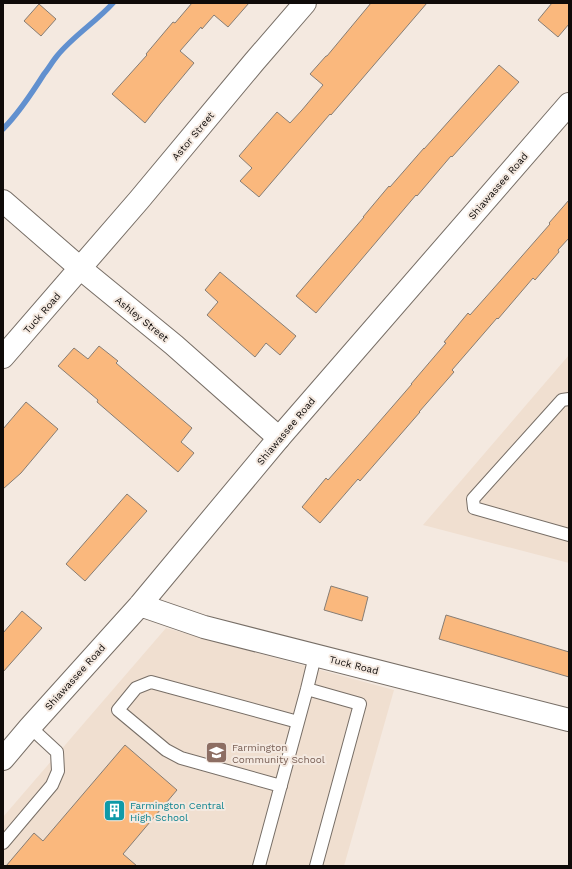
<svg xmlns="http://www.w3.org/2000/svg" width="572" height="869" font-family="'Work Sans',sans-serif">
	<rect width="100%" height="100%" fill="#f4e9e0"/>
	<path fill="#f0dfd0" d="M569,355V563L423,525Z
		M166,628L394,690L344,866H3V817Z"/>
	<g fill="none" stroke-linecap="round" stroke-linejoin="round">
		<path stroke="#6190cf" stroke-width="5.5" d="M3,129C19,113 32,93 44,74C49,68 52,62 57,56C73,36 96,22 113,3"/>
	</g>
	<path fill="#fab87d" stroke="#867d75" d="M192,3H249L228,27L214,15L202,29L201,27L180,51L194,63L160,104L145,123L112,94L147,55L146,54L173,22L175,23Z
		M371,3H427L331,115L330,114L259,197L240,181L252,168L239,156L277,112L290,123L302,110L323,85L310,74L326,56H327Z
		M552,3H569V24L558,37L538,20Z
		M39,4L56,19L41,36L24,21Z
		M499,65L519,82L452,157L451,156L417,196L416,195L316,313L296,296L364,217H363L389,186L390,187L424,148V149Z
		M569,200V238L558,250L559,252L535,280L533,278L498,319L497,318L452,370L454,372L419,412H420L360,481L358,479L320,523L302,507L326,478L328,480L366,437L412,384H411L446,343L444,342L468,313L470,315L501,280L550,224L549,223Z
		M220,272L296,336L280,355L266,343L255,357L207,315L218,302L205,290Z
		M99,346L118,361L116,363L192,428L181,442L194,453L178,472L97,402L98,400L58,366L74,348L88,359Z
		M26,402L58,429L21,473L3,489V429Z
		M127,494L147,511L85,581L66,564Z
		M331,586L368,597L362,621L324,610Z
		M22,611L42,628L3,672V633Z
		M446,615L569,652V677L439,639Z
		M125,745L177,790L123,854L137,866H6L34,833L43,841Z"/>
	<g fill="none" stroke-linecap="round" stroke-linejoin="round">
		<defs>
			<path id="service" d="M569,399L562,400L473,499L474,508L569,535
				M307,689L360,704L316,866
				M281,786L181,758L166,750L118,710L136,688L151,682L298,722
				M3,843L52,785L58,771L57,752L30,727
				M259,866L307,689L315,656"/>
			<path id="minor" d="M3,201L80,268L174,345L279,438
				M3,357L139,200L254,62L305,3"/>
			<path id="tertiary" d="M140,605L204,627L569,720
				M3,759L30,727L140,605L279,438L569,104"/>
		</defs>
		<use href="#service" stroke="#776e66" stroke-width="14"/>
		<use href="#minor" stroke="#776e66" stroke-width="24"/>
		<use href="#tertiary" stroke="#776e66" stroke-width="24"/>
		<use href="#service" stroke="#fff" stroke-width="12"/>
		<use href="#minor" stroke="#fff" stroke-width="22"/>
		<use href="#tertiary" stroke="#fff" stroke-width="22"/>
	</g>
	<defs>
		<symbol id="school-square" viewBox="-11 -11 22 22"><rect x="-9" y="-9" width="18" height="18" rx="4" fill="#8d6e63" stroke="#f4e9e0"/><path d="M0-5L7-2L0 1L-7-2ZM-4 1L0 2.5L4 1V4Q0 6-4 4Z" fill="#fff"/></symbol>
		<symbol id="building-square" viewBox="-11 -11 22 22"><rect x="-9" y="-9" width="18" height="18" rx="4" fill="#0f9aa8" stroke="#f4e9e0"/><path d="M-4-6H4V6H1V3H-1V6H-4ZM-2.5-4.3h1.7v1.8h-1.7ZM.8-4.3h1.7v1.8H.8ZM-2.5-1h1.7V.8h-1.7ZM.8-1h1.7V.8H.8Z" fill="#fff"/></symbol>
	</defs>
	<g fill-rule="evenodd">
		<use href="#school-square" x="204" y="740" width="25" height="25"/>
		<use href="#building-square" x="102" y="798" width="25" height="25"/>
	</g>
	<g text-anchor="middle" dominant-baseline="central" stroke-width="4" stroke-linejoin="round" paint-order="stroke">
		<g font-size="10" fill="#0f0b09" stroke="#f4e9e0">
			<text transform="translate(193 136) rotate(-50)">Astor Street</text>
			<text transform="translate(498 186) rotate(-49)">Shiawassee Road</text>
			<text transform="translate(42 313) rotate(-49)">Tuck Road</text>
			<text transform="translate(142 319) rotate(39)">Ashley Street</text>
			<text transform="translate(286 431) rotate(-50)">Shiawassee Road</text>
			<text transform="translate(354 665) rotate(14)">Tuck Road</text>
			<text transform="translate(75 677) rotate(-48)">Shiawassee Road</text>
		</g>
		<g font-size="10" fill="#785e54" stroke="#f4e9e0" text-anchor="start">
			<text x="232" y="747">Farmington<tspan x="232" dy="12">Community School</tspan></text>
		</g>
		<g font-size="10" fill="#0d838f" stroke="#f4e9e0" text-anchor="start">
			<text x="130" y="805">Farmington Central<tspan x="130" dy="12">High School</tspan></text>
		</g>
	</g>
	<rect width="572" height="869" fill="none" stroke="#0f0b09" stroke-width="8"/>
</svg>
